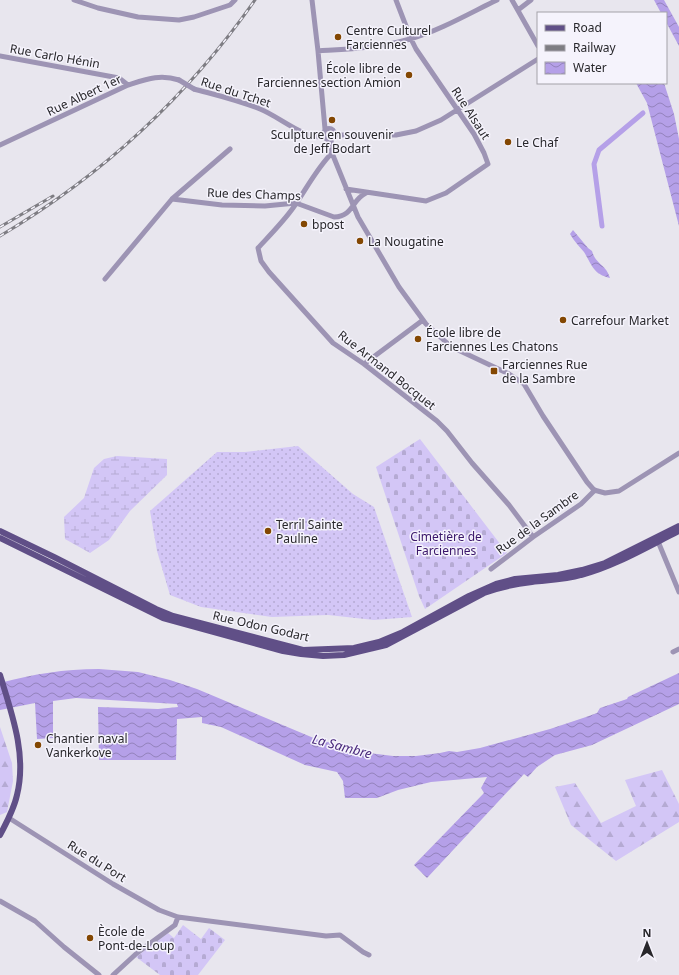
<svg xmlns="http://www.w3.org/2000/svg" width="679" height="975" font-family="'Noto Sans',sans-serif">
	<defs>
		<pattern id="grass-dots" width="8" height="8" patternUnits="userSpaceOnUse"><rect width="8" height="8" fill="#d3c6f6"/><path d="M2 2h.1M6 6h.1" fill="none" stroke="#b5aad3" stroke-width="1.8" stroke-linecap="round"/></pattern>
		<pattern id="forest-firs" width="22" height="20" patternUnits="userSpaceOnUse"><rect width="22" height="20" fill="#d3c6f6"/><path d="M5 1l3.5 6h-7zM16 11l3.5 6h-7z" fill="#b5aad3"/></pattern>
		<pattern id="wetland-marsh" width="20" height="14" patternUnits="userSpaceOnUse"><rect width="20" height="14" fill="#d3c6f6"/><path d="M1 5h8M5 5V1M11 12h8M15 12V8" fill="none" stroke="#b5aad3"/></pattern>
		<pattern id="cemetery-stones" width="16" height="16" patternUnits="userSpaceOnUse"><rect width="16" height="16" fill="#d3c6f6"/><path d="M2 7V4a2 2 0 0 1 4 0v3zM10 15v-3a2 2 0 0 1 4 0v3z" fill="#b5aad3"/></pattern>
		<pattern id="water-waves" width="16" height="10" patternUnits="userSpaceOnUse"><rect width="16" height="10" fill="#b5a0e8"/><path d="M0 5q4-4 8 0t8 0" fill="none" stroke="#9382bc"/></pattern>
	</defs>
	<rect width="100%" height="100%" fill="#e8e6ee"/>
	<path fill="url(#grass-dots)" d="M298,446L353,494L374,507L412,617L374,620L328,615L272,617L201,607L170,595L157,551L150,511L217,452H245Z"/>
	<path fill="url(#forest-firs)" d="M0,727L12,763L13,781L7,812L0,815Z
		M662,770L679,804V822L616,861L571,825L555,787L575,783L601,823L636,806L625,780Z"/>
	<path fill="url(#wetland-marsh)" d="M117,456L167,459V475L130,511L109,540L90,553L65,539L64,517L84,498L94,468L104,459Z"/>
	<path fill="url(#cemetery-stones)" d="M420,439L507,553L425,609L419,596L376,467Z
		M183,925L201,939L209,928L225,940L198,975H160L136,957L168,933L174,938Z"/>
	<path fill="url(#water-waves)" d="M654,0H664L679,27V46L666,22V13H661Z
		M636,83H664L674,114L679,139V226L647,103Z
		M573,230L588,248L592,251C596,265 606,264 610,278C593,274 592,265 584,252C579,246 574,241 570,234Z
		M99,669L138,672L170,680L197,689L316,739L369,753L393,756H416L440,753L449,751L457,752L480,748L550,729L586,717L597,713L600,708L627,699L628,697L679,673V704L592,745L555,755L537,767L528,777L524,774L427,878L414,865L484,793L481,788L487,777L431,782L398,790L377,798H345L343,781L337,772L305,765L221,727L202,723V717L177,719L176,760H99L98,707L158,709L178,707L177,704L76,698L53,701V738L37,739L35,703L0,710V683C35,674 63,669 99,669Z"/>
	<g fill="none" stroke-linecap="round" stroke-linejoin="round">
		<path stroke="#b5a0e8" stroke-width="5" d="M602,226L594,164L599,150L643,113"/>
		<path stroke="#9d94b4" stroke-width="5" d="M74,0L98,8L138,17L179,20L194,17L230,5L235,0
			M312,0L318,51L325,129
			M512,0L538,46
			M518,10L531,0
			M318,51C349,49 380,48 410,39C439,31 470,13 497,0
			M0,56L119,78L128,85
			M194,89C216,95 238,100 260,109C280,117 302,138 324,137
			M323.5 134a5.5 5.5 0 1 1 11 0a5.5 5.5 0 1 1-11 0Z
			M334,135H396L416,131L441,120L538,59
			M331,139L332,153L358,217L399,287L426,324L447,343L456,349L509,374L524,384L543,416L587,482L594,490L605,493L619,491L679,453
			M0,145L128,85C147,79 160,74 179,80
			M332,153C316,169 306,190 293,208C283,222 270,235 258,248L261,261L269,272L333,343L364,364L437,421L447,431L472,463L509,505L533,537
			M346,189L426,201L446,193L488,164L484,153L474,134L416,49L411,39L396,0
			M172,199L222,205L265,206L296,203L334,217C354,216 351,200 366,193
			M105,279L172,199L230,149
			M364,364L423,320
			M657,539L679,592
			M491,569L533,537L581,504L595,490
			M673,652L679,649
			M9,818L113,884L159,910L178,917L326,936L340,935L363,952L369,955
			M0,901L35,921L64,947L99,975
			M113,975L137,953L175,925L178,917"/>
		<path stroke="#604f87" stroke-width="6" d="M0,531L54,557L156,609L173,616L303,650L354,648L379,642L403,632L469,596L496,584L515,579L558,575L582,570L605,563L679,526
			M0,538L163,618L283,651L301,654L323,656L344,655L386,645L484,593C500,587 516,584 532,582C548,580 565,580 581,575C615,566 647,547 679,531
			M0,675C12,714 27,755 17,795C14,809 7,822 0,835"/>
		<defs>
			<path id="rail" d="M0,227L53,196
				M0,236C101,176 188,96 255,0"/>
		</defs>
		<use href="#rail" stroke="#7e7d83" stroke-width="3"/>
		<use href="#rail" stroke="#f5f3fc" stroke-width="1.5" stroke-dasharray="4.5" stroke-linecap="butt"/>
		<path stroke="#9d94b4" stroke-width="5" d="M179,80L194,89"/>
	</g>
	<g fill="#834702" stroke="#f5f3fc" stroke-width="1.5">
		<circle cx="338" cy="37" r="4"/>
		<circle cx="409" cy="75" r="4"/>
		<circle cx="332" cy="120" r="4"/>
		<circle cx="508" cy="142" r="4"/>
		<circle cx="304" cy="224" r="4"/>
		<circle cx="360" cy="241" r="4"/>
		<circle cx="563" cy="320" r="4"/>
		<circle cx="418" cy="339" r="4"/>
		<rect x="490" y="367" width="8" height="8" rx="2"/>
		<circle cx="268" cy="531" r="4"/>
		<circle cx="38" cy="745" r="4"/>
		<circle cx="90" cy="938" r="4"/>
	</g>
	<g text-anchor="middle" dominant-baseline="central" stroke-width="3" stroke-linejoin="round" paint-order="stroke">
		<g font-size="12" fill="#28272b" stroke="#f5f3fc" text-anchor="start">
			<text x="346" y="30">Centre Culturel<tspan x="346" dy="14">Farciennes</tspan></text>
			<text x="401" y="68" text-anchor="end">École libre de<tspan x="401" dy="14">Farciennes section Amion</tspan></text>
			<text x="332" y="134" text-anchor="middle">Sculpture en souvenir<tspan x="332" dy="14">de Jeff Bodart</tspan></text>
			<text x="516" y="142">Le Chaf</text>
			<text x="312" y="224">bpost</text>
			<text x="368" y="241">La Nougatine</text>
			<text x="571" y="320">Carrefour Market</text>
			<text x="426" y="332">École libre de<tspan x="426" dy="14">Farciennes Les Chatons</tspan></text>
			<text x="502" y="364">Farciennes Rue<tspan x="502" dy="14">de la Sambre</tspan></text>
			<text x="276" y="524">Terril Sainte<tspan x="276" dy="14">Pauline</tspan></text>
			<text x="46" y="738">Chantier naval<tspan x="46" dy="14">Vankerkove</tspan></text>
			<text x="98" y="931">Ècole de<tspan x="98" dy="14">Pont-de-Loup</tspan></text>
		</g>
		<g font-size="12" fill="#28272b" stroke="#f5f3fc">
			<text transform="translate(55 56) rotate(10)">Rue Carlo Hénin</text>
			<text transform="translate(236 92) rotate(18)">Rue du Tchet</text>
			<text transform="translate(84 95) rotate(-25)">Rue Albert 1er</text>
			<text transform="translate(471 113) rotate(57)">Rue Alsaut</text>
			<text transform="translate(254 194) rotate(2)">Rue des Champs</text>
			<text transform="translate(387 370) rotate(38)">Rue Armand Bocquet</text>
			<text transform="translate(537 522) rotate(-36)">Rue de la Sambre</text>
			<text transform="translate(261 626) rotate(13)">Rue Odon Godart</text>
			<text transform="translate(97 861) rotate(32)">Rue du Port</text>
		</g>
		<g font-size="12" fill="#3a166a" stroke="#f5f3fc">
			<text x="446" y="536">Cimetière de<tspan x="446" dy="14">Farciennes</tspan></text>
		</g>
		<g font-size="13" font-style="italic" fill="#47267a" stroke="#f5f3fc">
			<text transform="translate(342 746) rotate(15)">La Sambre</text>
		</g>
	</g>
	<rect x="537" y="12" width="130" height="72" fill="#f5f3fc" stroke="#a3a1a8"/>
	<rect x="545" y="25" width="20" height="6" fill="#604f87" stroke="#a3a1a8"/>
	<text x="573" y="32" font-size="12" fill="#28272b">Road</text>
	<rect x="545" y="45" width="20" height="6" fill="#7e7d83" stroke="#a3a1a8"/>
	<text x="573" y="52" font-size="12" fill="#28272b">Railway</text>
	<rect x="545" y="62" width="20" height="12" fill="url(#water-waves)" stroke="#a3a1a8"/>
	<text x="573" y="72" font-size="12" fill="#28272b">Water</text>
	<g transform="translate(647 943)" stroke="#f5f3fc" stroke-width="3" paint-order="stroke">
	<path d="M0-3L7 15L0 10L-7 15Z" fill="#28272b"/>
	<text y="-6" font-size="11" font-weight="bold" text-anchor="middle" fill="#28272b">N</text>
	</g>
</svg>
